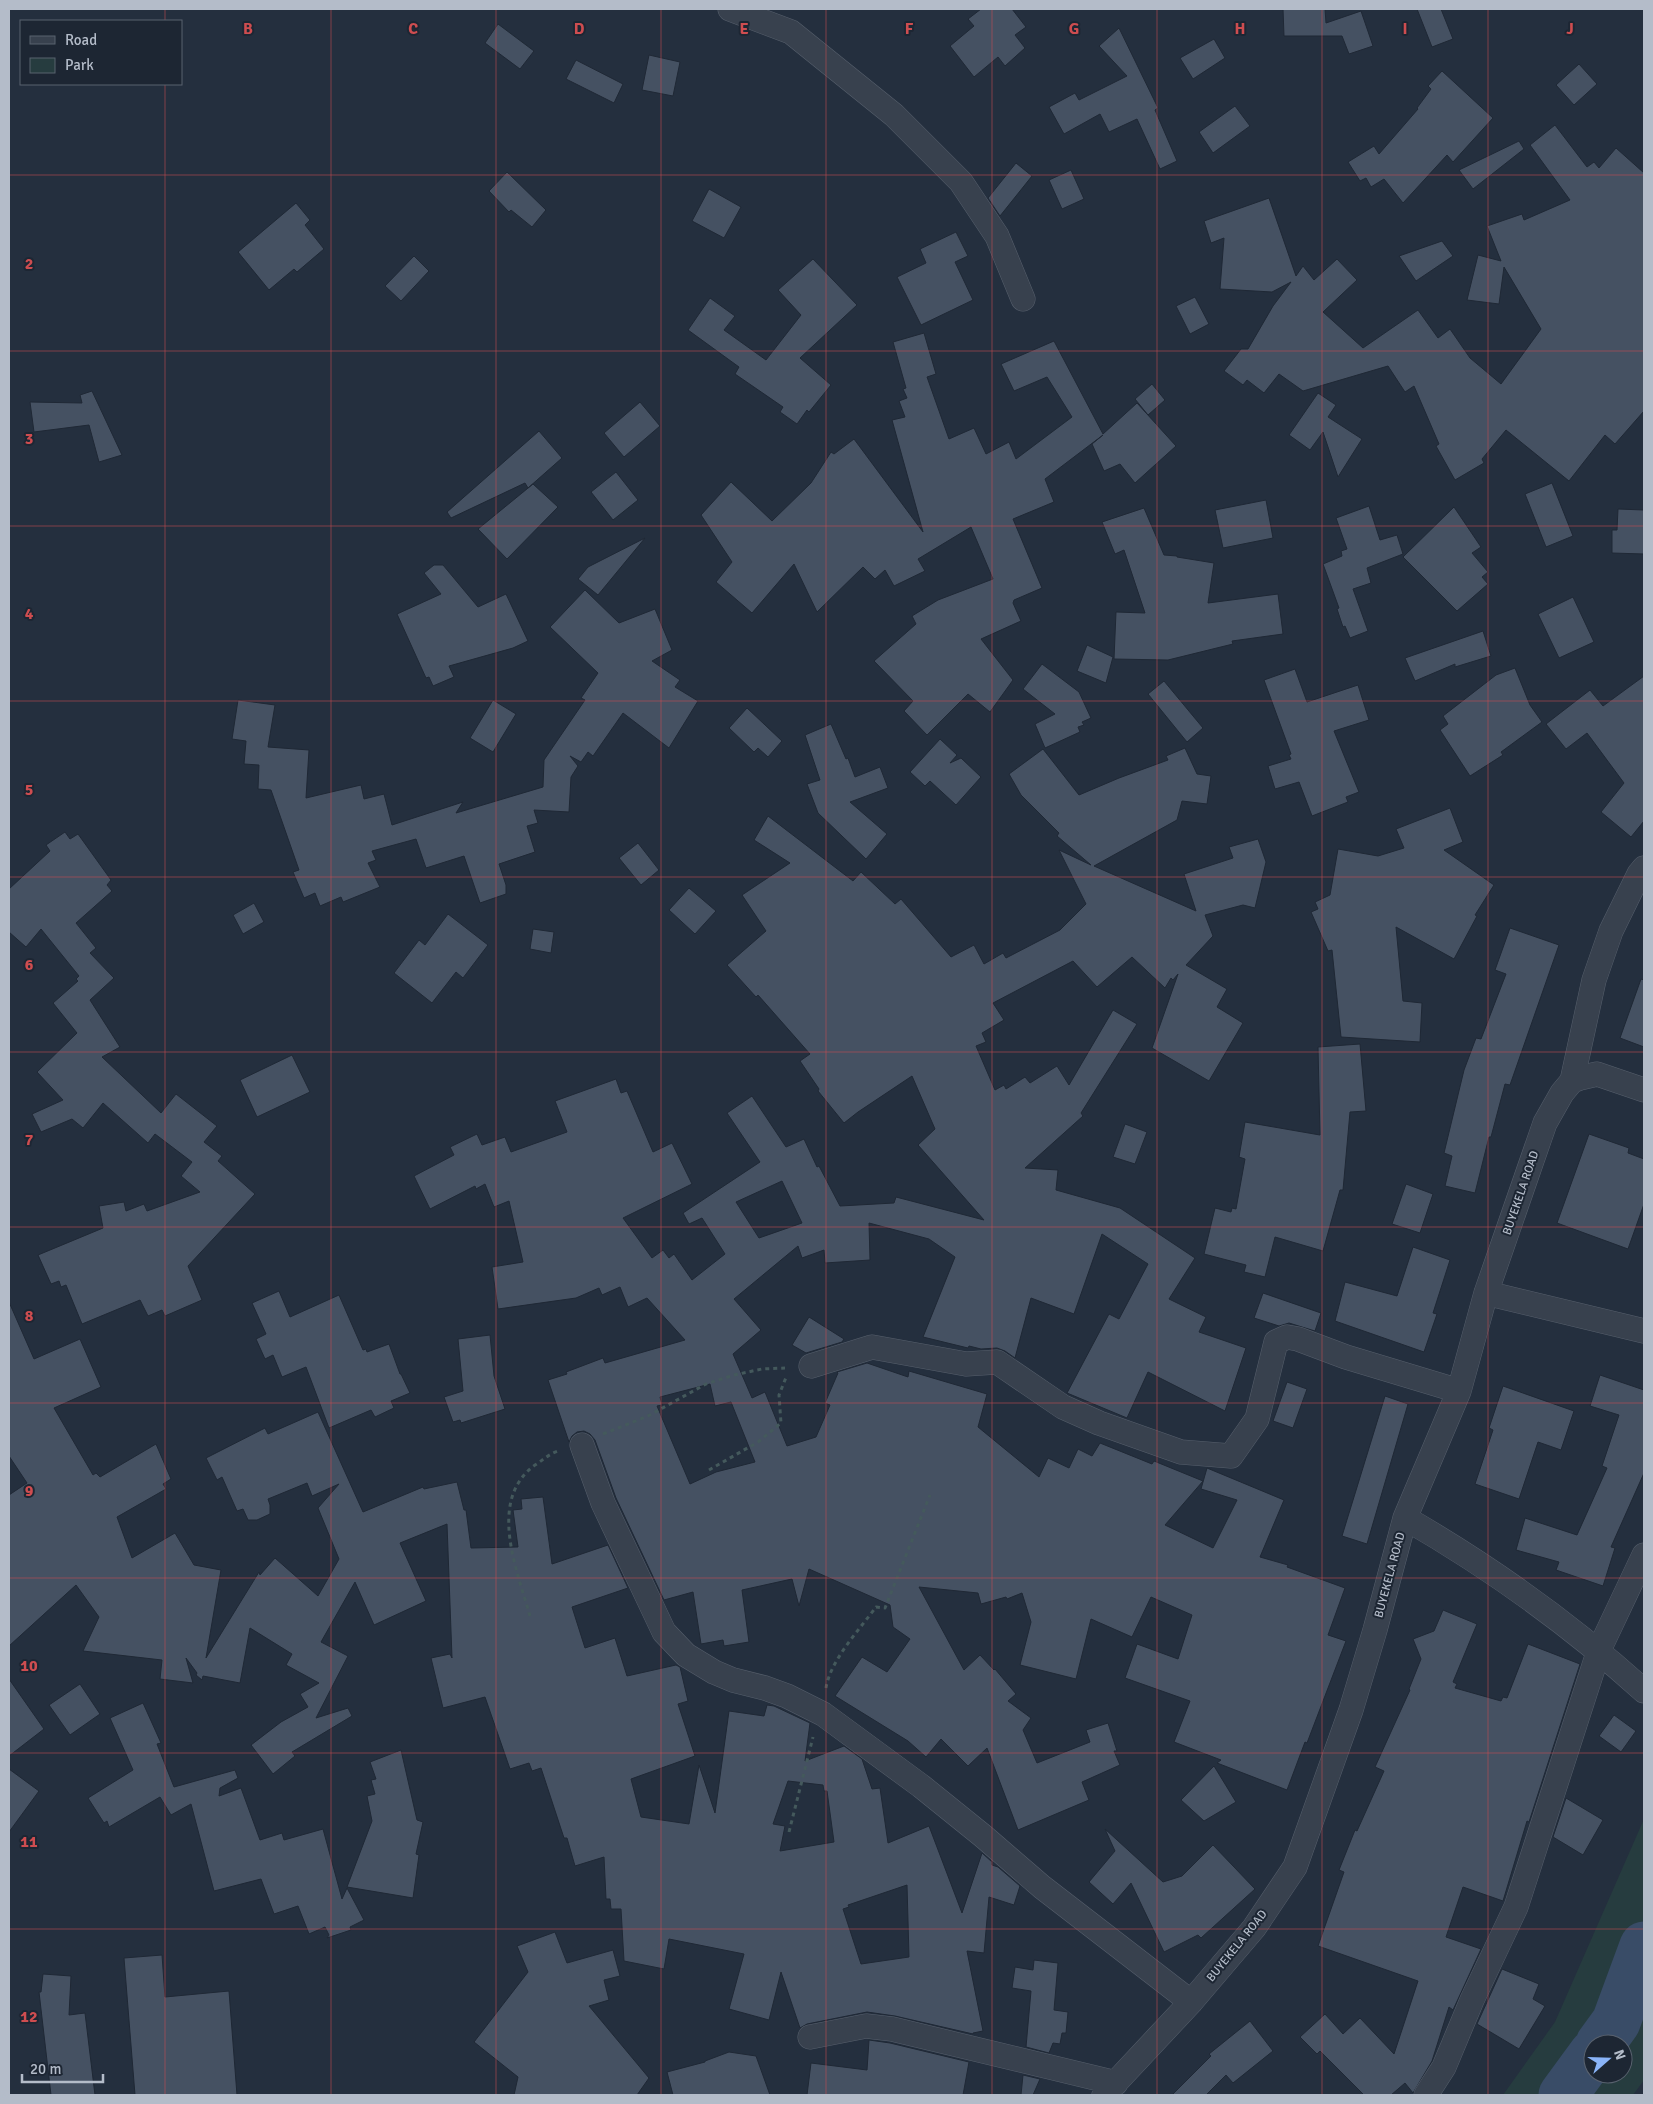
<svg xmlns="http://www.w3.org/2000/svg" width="1653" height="2104" font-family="Signika,sans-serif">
	<rect width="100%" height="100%" fill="#242f3e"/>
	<path fill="#263c3f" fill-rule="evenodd" d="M1644,1819V2080L1633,2095H1503L1555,2022ZM1593,2044H1623V2074H1593Z"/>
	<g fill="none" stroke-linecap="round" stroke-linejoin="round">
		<path stroke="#394c67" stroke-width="49" d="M1600,2044L1616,2022L1644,1946
			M1563,2095L1593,2054"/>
	</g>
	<path fill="#455162" stroke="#1f2835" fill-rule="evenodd" d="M981,9H1012L1026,27L1015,35L1025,48L1005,66L998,57L974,77L950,46L974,26L968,19Z
		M1283,9H1325L1326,23L1361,11L1373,46L1349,54L1342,36H1284Z
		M1417,9H1441L1453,39L1432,47Z
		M498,24L534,51L520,69L485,43Z
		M1119,28L1158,108L1155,110L1177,161L1160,169L1137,119L1109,132L1100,114L1064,134L1049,107L1075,93L1079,100L1127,76L1099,46Z
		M1214,39L1225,58L1193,79L1180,58Z
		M649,55L680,62L673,96L642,90Z
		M576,60L623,84L614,103L566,79Z
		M1579,64L1597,84L1574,105L1556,85Z
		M1442,71L1493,118L1453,162L1447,155L1403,203L1384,179L1371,187L1366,178L1360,181L1348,162L1374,146L1379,154L1418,109L1417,108L1431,89L1428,86Z
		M1235,106L1250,126L1213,153L1199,132Z
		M1555,125L1587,167L1594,162L1599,168L1616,148L1644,173V411L1615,444L1605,435L1569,481L1506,430L1482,459L1484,463L1455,480L1436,446L1439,444L1414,386L1405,392L1388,366L1303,391L1279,374L1264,393L1247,380L1243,385L1224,371L1241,349H1248L1273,306L1291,282L1272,292L1220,289L1224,238L1211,243L1204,221L1269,198L1296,276L1303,266L1314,280L1337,259L1357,280L1323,312L1363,348L1418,310L1438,338L1450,329L1470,358L1501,384L1541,329L1504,267L1499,304L1467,300L1478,255L1501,261L1487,226L1522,214L1524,220L1570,200L1530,145Z
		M1519,141L1524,149L1473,189L1459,170Z
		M1016,163L1032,176L1000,216L988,198Z
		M1071,170L1084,199L1062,209L1049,180Z
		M507,172L546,210L532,227L511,210L509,212L489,191Z
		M709,189L741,207L724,238L692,221Z
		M296,203L310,220L305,225L324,249L297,272L294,269L269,290L238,252Z
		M956,232L968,256L955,262L973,300L921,325L897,277L926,263L920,249Z
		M1442,241L1453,256L1416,281L1399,256Z
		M414,256L429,271L401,301L385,286Z
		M813,259L857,305L800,358L831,385L809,412L807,410L797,424L780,412L783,407L735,374L739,367L688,330L710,298L735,316L724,330L766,360L801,315L778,290Z
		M1195,297L1209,324L1190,334L1176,306Z
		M924,333L936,374L927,377L949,439L974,428L986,454L1009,442L1016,459L1072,417L1047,377L1014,391L1001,364L1054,341L1103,434L1137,403L1176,446L1135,483L1120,464L1104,471L1092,444L1103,435L1045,479L1054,502L1013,519L1042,588L1014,600L1013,603L1021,621L981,639L1013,680L990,712L968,694L927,735L904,711L913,701L874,661L916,624L912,616L938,600L993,579L971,527L918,559L925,571L894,586L885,570L875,579L863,567L817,612L794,564L752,613L716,582L732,562L701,515L731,482L772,521L811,483L831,452L834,454L854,439L923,532L892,420L905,417L899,401L907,398L903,389L906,388L893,342Z
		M1152,384L1165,400L1148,415L1135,399Z
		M92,391L122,455L99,462L89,425L34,432L30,402L82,403L80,395Z
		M1318,393L1336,405L1328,417L1362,439L1338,477L1323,432L1310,450L1289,435Z
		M640,402L660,426L624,457L604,433Z
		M539,431L562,458L528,488L525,483L451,518L447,512Z
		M616,472L638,500L613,520L591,492Z
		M1552,483L1573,536L1546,547L1525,494Z
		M533,484L558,507L507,559L478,529Z
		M1266,500L1273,538L1223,548L1215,510Z
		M1369,506L1380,540L1397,535L1403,554L1367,568L1371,583L1353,589L1368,631L1350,638L1345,626L1343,627L1337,609L1339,608L1323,564L1342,556L1341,551L1347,549L1336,518Z
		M1454,507L1481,547L1472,553L1488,572L1482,577L1488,584L1457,611L1403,557Z
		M1144,508L1164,555L1177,556V557L1214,563L1208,603L1278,594L1283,634L1232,641L1233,644L1168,660L1114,659L1116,612L1145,613L1124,550L1115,554L1102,522Z
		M1618,509L1644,510V554L1612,553V530H1617Z
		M645,538L598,595L578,579L588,567Z
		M434,565H443L478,607L506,594L528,641L513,648L449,666L454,677L433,686L429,677L426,678L397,614L441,594L424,573Z
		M585,590L619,623L655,609L672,650L652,661L680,680L675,687L698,701L669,748L623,713L593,756L588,752L581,762L570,756L578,766L571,777L569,812L534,810L538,823L527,826L535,852L499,864L506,885V894L480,903L464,856L426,868L416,839L372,851L376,860L368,863L380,887L343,902L341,897L320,906L315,893L304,898L293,872L299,870L271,790L258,789L259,765L244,764L246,741L232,739L238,700L275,705L268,747L309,750L306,798L361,785L364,799L384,794L392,825L463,802L456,813L543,787L544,760L585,700L581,698L598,673L550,627Z
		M1573,597L1594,642L1559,658L1538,614Z
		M1483,631L1491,656L1455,667V664L1415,681L1405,658Z
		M1087,645L1113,657L1106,683L1077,671Z
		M1042,664L1079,692L1091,718L1082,722L1084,725L1078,727L1080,732L1045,748L1035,724L1055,714L1023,689Z
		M1515,668L1530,705L1542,722L1501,752L1503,755L1470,776L1440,730L1448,724L1443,716L1496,675Z
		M1295,669L1307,702L1358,685L1369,720L1334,731L1359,792L1346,797L1348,802L1312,816L1299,782L1275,789L1268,766L1291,759L1289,755L1291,754L1264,680Z
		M1644,676V821L1631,837L1601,812L1624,783L1587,733L1566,749L1546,724L1590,690L1603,706Z
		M1164,681L1203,728L1187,742L1148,694Z
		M493,700L516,714L493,752L470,738Z
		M747,708L782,741L768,757L758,748L754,752L729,728Z
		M831,724L846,759L848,758L855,777L880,767L888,788L850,802L887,834L866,859L818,813L807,784L820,780L805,735Z
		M940,739L957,755L950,763L961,758L981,777L956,805L930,781L925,786L910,772Z
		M1185,748L1197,774L1211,776L1207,804L1182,801L1177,820L1094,866L1196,911L1184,874L1233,858L1229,847L1258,839L1266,862L1255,908L1243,905L1205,915L1213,936L1186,965L1227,989L1217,1007L1243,1023L1209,1081L1152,1048L1178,974L1173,980L1171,978L1165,988L1132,957L1097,987L1073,961L993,1003L1004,1020L982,1033L986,1042L976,1046L995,1090L1004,1085L1006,1089L1025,1077L1030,1083L1057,1066L1069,1085L1113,1010L1137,1024L1081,1113L1083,1116L1025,1168L1058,1170L1056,1190L1120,1208L1195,1258L1169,1299L1206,1317L1199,1332L1246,1348L1225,1411L1148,1372L1127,1418L1067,1393L1109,1314L1119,1319L1148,1264L1102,1234L1074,1314L1031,1298L1015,1358L1005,1351L997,1348L981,1349L969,1346L968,1348L923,1337L955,1257L929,1239L869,1223L870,1260L825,1263L824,1250L802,1258L798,1246L734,1299L761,1330L733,1354L752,1398L765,1392L787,1446L816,1437L830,1405L825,1403L838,1373L837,1372L867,1363L908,1377L909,1371L987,1394L978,1427L1039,1477L1048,1458L1069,1468L1078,1449L1092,1456L1100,1443L1152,1464L1154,1461L1203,1481L1165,1525L1213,1548L1237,1500L1201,1489L1207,1468L1284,1500L1260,1557L1288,1565L1287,1567L1345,1588L1328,1635L1346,1641L1307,1743L1305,1742L1287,1790L1217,1763L1221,1760L1174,1742L1190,1701L1125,1678L1137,1644L1178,1659L1192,1615L1151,1597L1132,1637L1091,1619L1076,1679L1020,1665L1031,1622L1022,1593L1007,1599L1006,1597L981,1604L978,1593L919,1587L964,1670L980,1655L994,1670L995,1669L1016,1694L1008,1701L1031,1718L1023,1730L1037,1763L1090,1742L1086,1730L1108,1723L1117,1751H1114L1120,1765L1082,1782L1089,1800L1018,1830L987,1748L968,1766L941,1739L926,1757L908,1741L835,1696L862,1657L887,1672L910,1639L893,1627L890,1605L809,1569L799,1606L792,1579L742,1590L749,1642L724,1646L723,1640L701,1644L693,1592L664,1600L616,1498L595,1440L590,1434L584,1431L577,1432L572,1436L569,1442L548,1380L567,1374L566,1372L603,1358L605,1363L685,1340L647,1298L628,1307L620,1287L602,1295L599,1288L576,1298L498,1309L492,1267L523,1262L509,1201L494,1207L485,1184L476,1189L475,1186L430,1209L414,1176L454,1155L450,1147L477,1134L482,1145L505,1137L511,1152L567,1132L555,1101L616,1079L621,1093L627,1091L653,1152L672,1143L692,1184L623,1218L652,1258L663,1250L669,1258L674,1254L692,1280L725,1254L702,1218L689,1224L683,1213L760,1162L727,1113L752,1096L786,1147L804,1139L817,1167L819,1166L840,1206L894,1203L896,1197L984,1220L918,1145L935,1129L912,1076L858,1112L844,1123L818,1091L819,1089L800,1061L810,1054L758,995L756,997L727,965L766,931L742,895L790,863L754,840L768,816L853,881L861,872L895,904L901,899L951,957L974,945L984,964L1003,953L1006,958L1060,930L1086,904L1059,850L1091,865L1057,836L1059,833L1021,795L1009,774L1043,749L1079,795L1119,778L1168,760L1166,756ZM782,1181L802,1223L759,1238L736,1202ZM710,1384L715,1406L731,1402L755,1462L716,1472L690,1484L657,1406L662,1405L660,1397Z
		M1450,808L1463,842L1444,850L1494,885L1475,915L1477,916L1454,959L1396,927L1403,1001L1422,1003L1420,1042L1341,1037L1332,950L1328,951L1311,912L1318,909L1315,902L1330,895L1338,849L1378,856L1404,848L1396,829Z
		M65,832L70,839L78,834L111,880L107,885L112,891L76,923L96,948L90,953L114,978L90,1000L120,1047L102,1057L161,1113L176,1094L217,1126L204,1142L222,1156L218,1161L255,1194L188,1266L202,1300L165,1316L162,1310L148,1316L140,1300L82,1324L66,1285L61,1287L59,1281L51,1284L38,1255L103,1228L99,1206L124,1202L126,1211L144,1204L147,1211L200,1192L181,1176L192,1162L155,1134L148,1143L103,1103L83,1128L72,1119L41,1132L32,1114L63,1100L37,1072L77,1033L53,1003L78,981L76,979L79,976L41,929L26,947L9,932V889L50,851L46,845Z
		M638,843L659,870L641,885L619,858Z
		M689,888L716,911L695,934L669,910Z
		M254,903L264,922L243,934L233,915Z
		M448,914L488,945L463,978L456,972L432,1003L394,973L419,940L425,945Z
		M1510,928L1559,945L1510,1085L1505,1084L1491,1137H1489L1475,1193L1445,1186L1452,1156L1444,1153L1464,1070L1476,1038L1481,1039L1506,974L1495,970Z
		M533,929L554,932L551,953L530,949Z
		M1641,979L1644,980V1047L1620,1038Z
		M1360,1044L1366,1111L1350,1112L1343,1190H1340L1323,1251L1275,1237L1265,1277L1244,1272L1246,1265L1204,1254L1215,1208L1231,1212L1232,1208L1236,1209L1245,1159L1239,1157L1245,1122L1320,1135L1318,1047Z
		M292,1055L310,1092L257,1117L240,1080Z
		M1125,1124L1147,1132L1135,1164L1113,1157Z
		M1589,1134L1629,1148L1628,1153L1644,1159V1204L1628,1249L1557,1223Z
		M1406,1184L1433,1194L1420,1233L1392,1224Z
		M1413,1247L1450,1260L1433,1313L1437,1314L1424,1352L1335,1321L1345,1282L1397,1296Z
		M279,1291L290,1317L339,1295L363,1350L366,1349L367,1352L389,1344L400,1374H401L410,1393L391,1401L394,1408L375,1417L371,1410L329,1428L306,1367L282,1377L273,1355L265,1359L256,1339L266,1334L252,1303Z
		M1263,1293L1321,1313L1315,1331L1289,1323L1279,1326L1254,1318Z
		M9,1302L34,1359L80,1339L101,1387L54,1408L93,1475L96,1473L100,1477L156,1444L171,1479L163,1484L166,1489L117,1517L132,1558L175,1533L194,1565L221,1570L206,1658L259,1572L260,1575L275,1558L318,1596L339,1559L318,1508L339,1484L312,1496L307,1483L268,1499L270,1505V1514L257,1520H248L243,1509L237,1511L222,1477L217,1480L206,1458L265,1428L268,1434L318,1412L363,1512L423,1487L424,1489L457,1482L464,1510H466L471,1548L518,1547L513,1510L522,1509L521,1499L543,1497L552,1564L608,1545L628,1588L572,1607L585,1648L615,1638L627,1676L676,1665L680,1667L688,1701L678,1704L695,1756L631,1779L641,1817L689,1824L699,1765L715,1813L729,1711L764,1716L767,1705L774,1706L810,1723L805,1761L844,1746L862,1759L872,1789L880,1788L888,1843L929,1826L962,1913L982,1853L992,1862V1865L998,1867L1020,1886L1014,1905L989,1897L984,1953L967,1951L983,2031L973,2033V2034L895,2016L867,2012L807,2024L800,2028L781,1972L769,2020L729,2009L744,1954L669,1939L664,1969L624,1961L621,1909H611L610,1899H606L604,1857L575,1866L567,1838H564L541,1768L532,1771L529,1763L510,1769L485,1697L443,1708L431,1658L450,1654L452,1658L447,1524L400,1543L426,1601L374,1625L355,1582L321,1642L348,1656L316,1718L348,1708L352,1716L292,1752L295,1756L273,1774L251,1745L281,1722L308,1707L300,1694L319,1683L286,1665L292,1654L250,1628L240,1683L203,1676L202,1680L196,1675L197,1673L186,1658L193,1683L160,1679L162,1660L83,1651L99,1617L76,1585L9,1646V1495L27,1483L9,1456ZM788,1781L823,1785L824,1791H827L834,1842L780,1851L785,1826L773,1824ZM907,1885L909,1957L861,1964L843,1909L849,1907L848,1905Z
		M809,1317L844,1339L842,1342L806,1353L792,1345Z
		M490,1335L494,1376L505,1409L461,1423L460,1420L453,1422L444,1397L463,1391L458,1339Z
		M1600,1375L1644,1390V1473L1611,1547L1615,1548L1603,1586L1556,1570L1559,1562L1516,1550L1525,1518L1577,1535L1607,1468L1602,1466L1619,1415L1590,1406Z
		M1287,1382L1307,1389L1293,1428L1273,1421Z
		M1503,1386L1574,1411L1561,1450L1538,1442L1519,1499L1475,1484L1493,1430L1489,1428Z
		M1385,1396L1408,1404L1367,1544L1342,1536Z
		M1443,1610L1477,1624L1453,1682L1457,1684L1455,1688L1501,1701L1503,1697L1507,1698L1528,1644L1580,1664L1529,1822L1527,1821L1503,1901L1463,1887L1446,1937L1481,1949L1453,2010L1449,2007L1432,2061L1413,2093L1405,2083L1391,2095H1364L1320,2051L1317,2054L1300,2037L1325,2014L1343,2034L1360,2018L1394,2054L1418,1981L1318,1946L1344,1872L1339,1870L1355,1830L1357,1831L1384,1771L1375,1767L1410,1690L1409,1689L1421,1659L1413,1639L1434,1631Z
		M9,1679L44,1729L9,1756Z
		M80,1684L100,1714L70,1735L49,1705Z
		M143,1703L161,1743L157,1744L174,1787L235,1770L238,1778L220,1788L219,1796L241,1788L260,1840L282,1833L284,1840L323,1829L342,1899L347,1888L364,1920L350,1927L351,1930L327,1938L329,1935L325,1927L309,1934L298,1906L274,1914L261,1879L214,1891L191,1804L171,1815L160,1797L109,1827L107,1821L104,1823L88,1798L133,1770L110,1718Z
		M1614,1715L1636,1731L1621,1752L1599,1736Z
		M401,1750L417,1820L423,1822L416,1854L419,1855L413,1898L347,1887L372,1821L367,1796L375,1794L371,1780L376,1779L370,1762Z
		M1214,1766L1236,1802L1204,1821L1181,1800Z
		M9,1769L39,1791L9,1832Z
		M1566,1798L1603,1820L1583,1855L1553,1837Z
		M1105,1829L1163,1882L1182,1876L1213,1845L1255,1889L1201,1938L1198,1935L1164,1952L1131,1883L1113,1904L1089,1882L1115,1851Z
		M555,1932L567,1963L613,1950L620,1976L604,1980L609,2000L589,2006L649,2078L637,2095H514L518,2077L474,2042L528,1972L517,1946Z
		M162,1955L165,1997L229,1991L237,2095H135L124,1958Z
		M1034,1960L1058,1963L1054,2010L1068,2012L1066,2033H1062L1060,2044L1053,2043L1049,2053L1026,2047L1031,1991L1012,1988L1015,1967L1033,1970Z
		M1502,1969L1539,1984L1533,1999L1545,2006L1519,2049L1477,2024Z
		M43,1974L71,1976L69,2015L85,2013L95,2095H51L39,1992H41Z
		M1250,2021L1273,2051L1233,2083L1226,2075L1206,2095H1172L1211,2056L1209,2054Z
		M869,2040L890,2043L969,2062L963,2095H807L811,2063L867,2070Z
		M729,2052L756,2056L770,2095H673L667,2072L705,2062V2061Z
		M1023,2075L1040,2079L1033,2095H1021Z"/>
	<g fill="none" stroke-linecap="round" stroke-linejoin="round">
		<defs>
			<path id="minor" d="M730,9L791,32L894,115L961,182L997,236L1023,299
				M1572,1081L1594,980L1611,931L1639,874L1644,868
				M1486,1293L1644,1331
				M811,1366L872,1347L966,1364L997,1362L1063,1407L1099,1423L1181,1452L1231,1456L1257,1419L1276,1342L1287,1337L1298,1339L1346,1357L1459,1391
				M582,1445L603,1503L664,1632L686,1655L714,1672L733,1680L765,1688L787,1696L823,1714L921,1786L983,1836L1042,1887L1191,2002
				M1405,1518C1490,1567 1571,1625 1644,1691
				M810,2037L866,2026L892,2029L1116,2083
				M1104,2095L1191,2002L1254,1928L1295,1867L1351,1710L1375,1630L1405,1518L1459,1391L1486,1293L1545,1123L1562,1093L1572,1081L1580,1078L1597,1074L1644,1090
				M1426,2095L1444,2067L1472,2000L1516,1907L1599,1650L1644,1555"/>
		</defs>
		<use href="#minor" stroke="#565f6c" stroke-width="25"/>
		<path stroke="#44595c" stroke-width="3" stroke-dasharray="4 4" stroke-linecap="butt" d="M603,1434L648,1416L706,1384L734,1375L762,1369L785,1368
			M709,1470L758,1442L781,1423L779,1395L787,1375
			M530,1616C517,1570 487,1500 535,1465C543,1460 549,1454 558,1451
			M826,1688C830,1661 859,1630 876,1607L885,1608L930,1495
			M789,1832L813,1737"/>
		<use href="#minor" stroke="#38414e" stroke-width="24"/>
	</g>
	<path fill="none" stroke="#ce4d50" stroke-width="1" stroke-opacity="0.55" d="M165,9V21M331,9V2095M496,9V2095M661,9V2095M826,9V2095M992,9V2095M1157,9V2095M1322,9V2095M1488,9V2095M165,84V2095M9,175H1644M9,351H1644M9,526H1644M9,701H1644M9,877H1644M9,1052H1644M9,1227H1644M9,1403H1644M9,1578H1644M9,1753H1644M9,1929H1644"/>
	<g text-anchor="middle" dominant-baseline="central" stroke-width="4" stroke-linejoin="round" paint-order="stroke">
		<g font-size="12" fill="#b4bcc9" stroke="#1d2633">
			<text transform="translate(1521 1193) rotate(-71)">BUYEKELA ROAD</text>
			<text transform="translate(1390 1575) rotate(-75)">BUYEKELA ROAD</text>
			<text transform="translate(1237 1946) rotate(-51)">BUYEKELA ROAD</text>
		</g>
	</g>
	<g font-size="16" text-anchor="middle" font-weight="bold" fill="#ce4d50" stroke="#1d2633" stroke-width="4" stroke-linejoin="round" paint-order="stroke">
		<text x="248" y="34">B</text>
		<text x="413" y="34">C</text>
		<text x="579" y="34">D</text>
		<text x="744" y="34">E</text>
		<text x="909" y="34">F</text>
		<text x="1074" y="34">G</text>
		<text x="1240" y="34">H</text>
		<text x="1405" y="34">I</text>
		<text x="1570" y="34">J</text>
		<text x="29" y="269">2</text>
		<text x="29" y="444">3</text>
		<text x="29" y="619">4</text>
		<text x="29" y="795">5</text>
		<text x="29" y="970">6</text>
		<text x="29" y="1145">7</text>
		<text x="29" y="1321">8</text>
		<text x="29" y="1496">9</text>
		<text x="29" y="1671">10</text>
		<text x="29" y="1847">11</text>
		<text x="29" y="2022">12</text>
	</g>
	<rect width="1653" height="2104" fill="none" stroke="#b4bcc9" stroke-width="20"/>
	<rect x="20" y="20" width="162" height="65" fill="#1d2633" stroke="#59626f"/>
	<rect x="30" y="36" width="25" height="8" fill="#38414e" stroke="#59626f"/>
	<text x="65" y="45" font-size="15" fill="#b4bcc9">Road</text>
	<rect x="30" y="58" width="25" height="15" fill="#263c3f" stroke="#59626f"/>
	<text x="65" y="70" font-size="15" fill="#b4bcc9">Park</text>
	<g transform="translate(1608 2059) rotate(70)"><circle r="24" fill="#1d2633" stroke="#59626f"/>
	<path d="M0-4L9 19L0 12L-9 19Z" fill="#8ab4f8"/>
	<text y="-8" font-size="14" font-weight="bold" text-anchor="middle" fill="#b4bcc9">N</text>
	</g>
	<path d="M22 2074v8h81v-8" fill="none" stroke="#b4bcc9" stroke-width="2.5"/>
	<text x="30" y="2074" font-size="15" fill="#b4bcc9" stroke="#1d2633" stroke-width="4" paint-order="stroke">20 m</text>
</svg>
